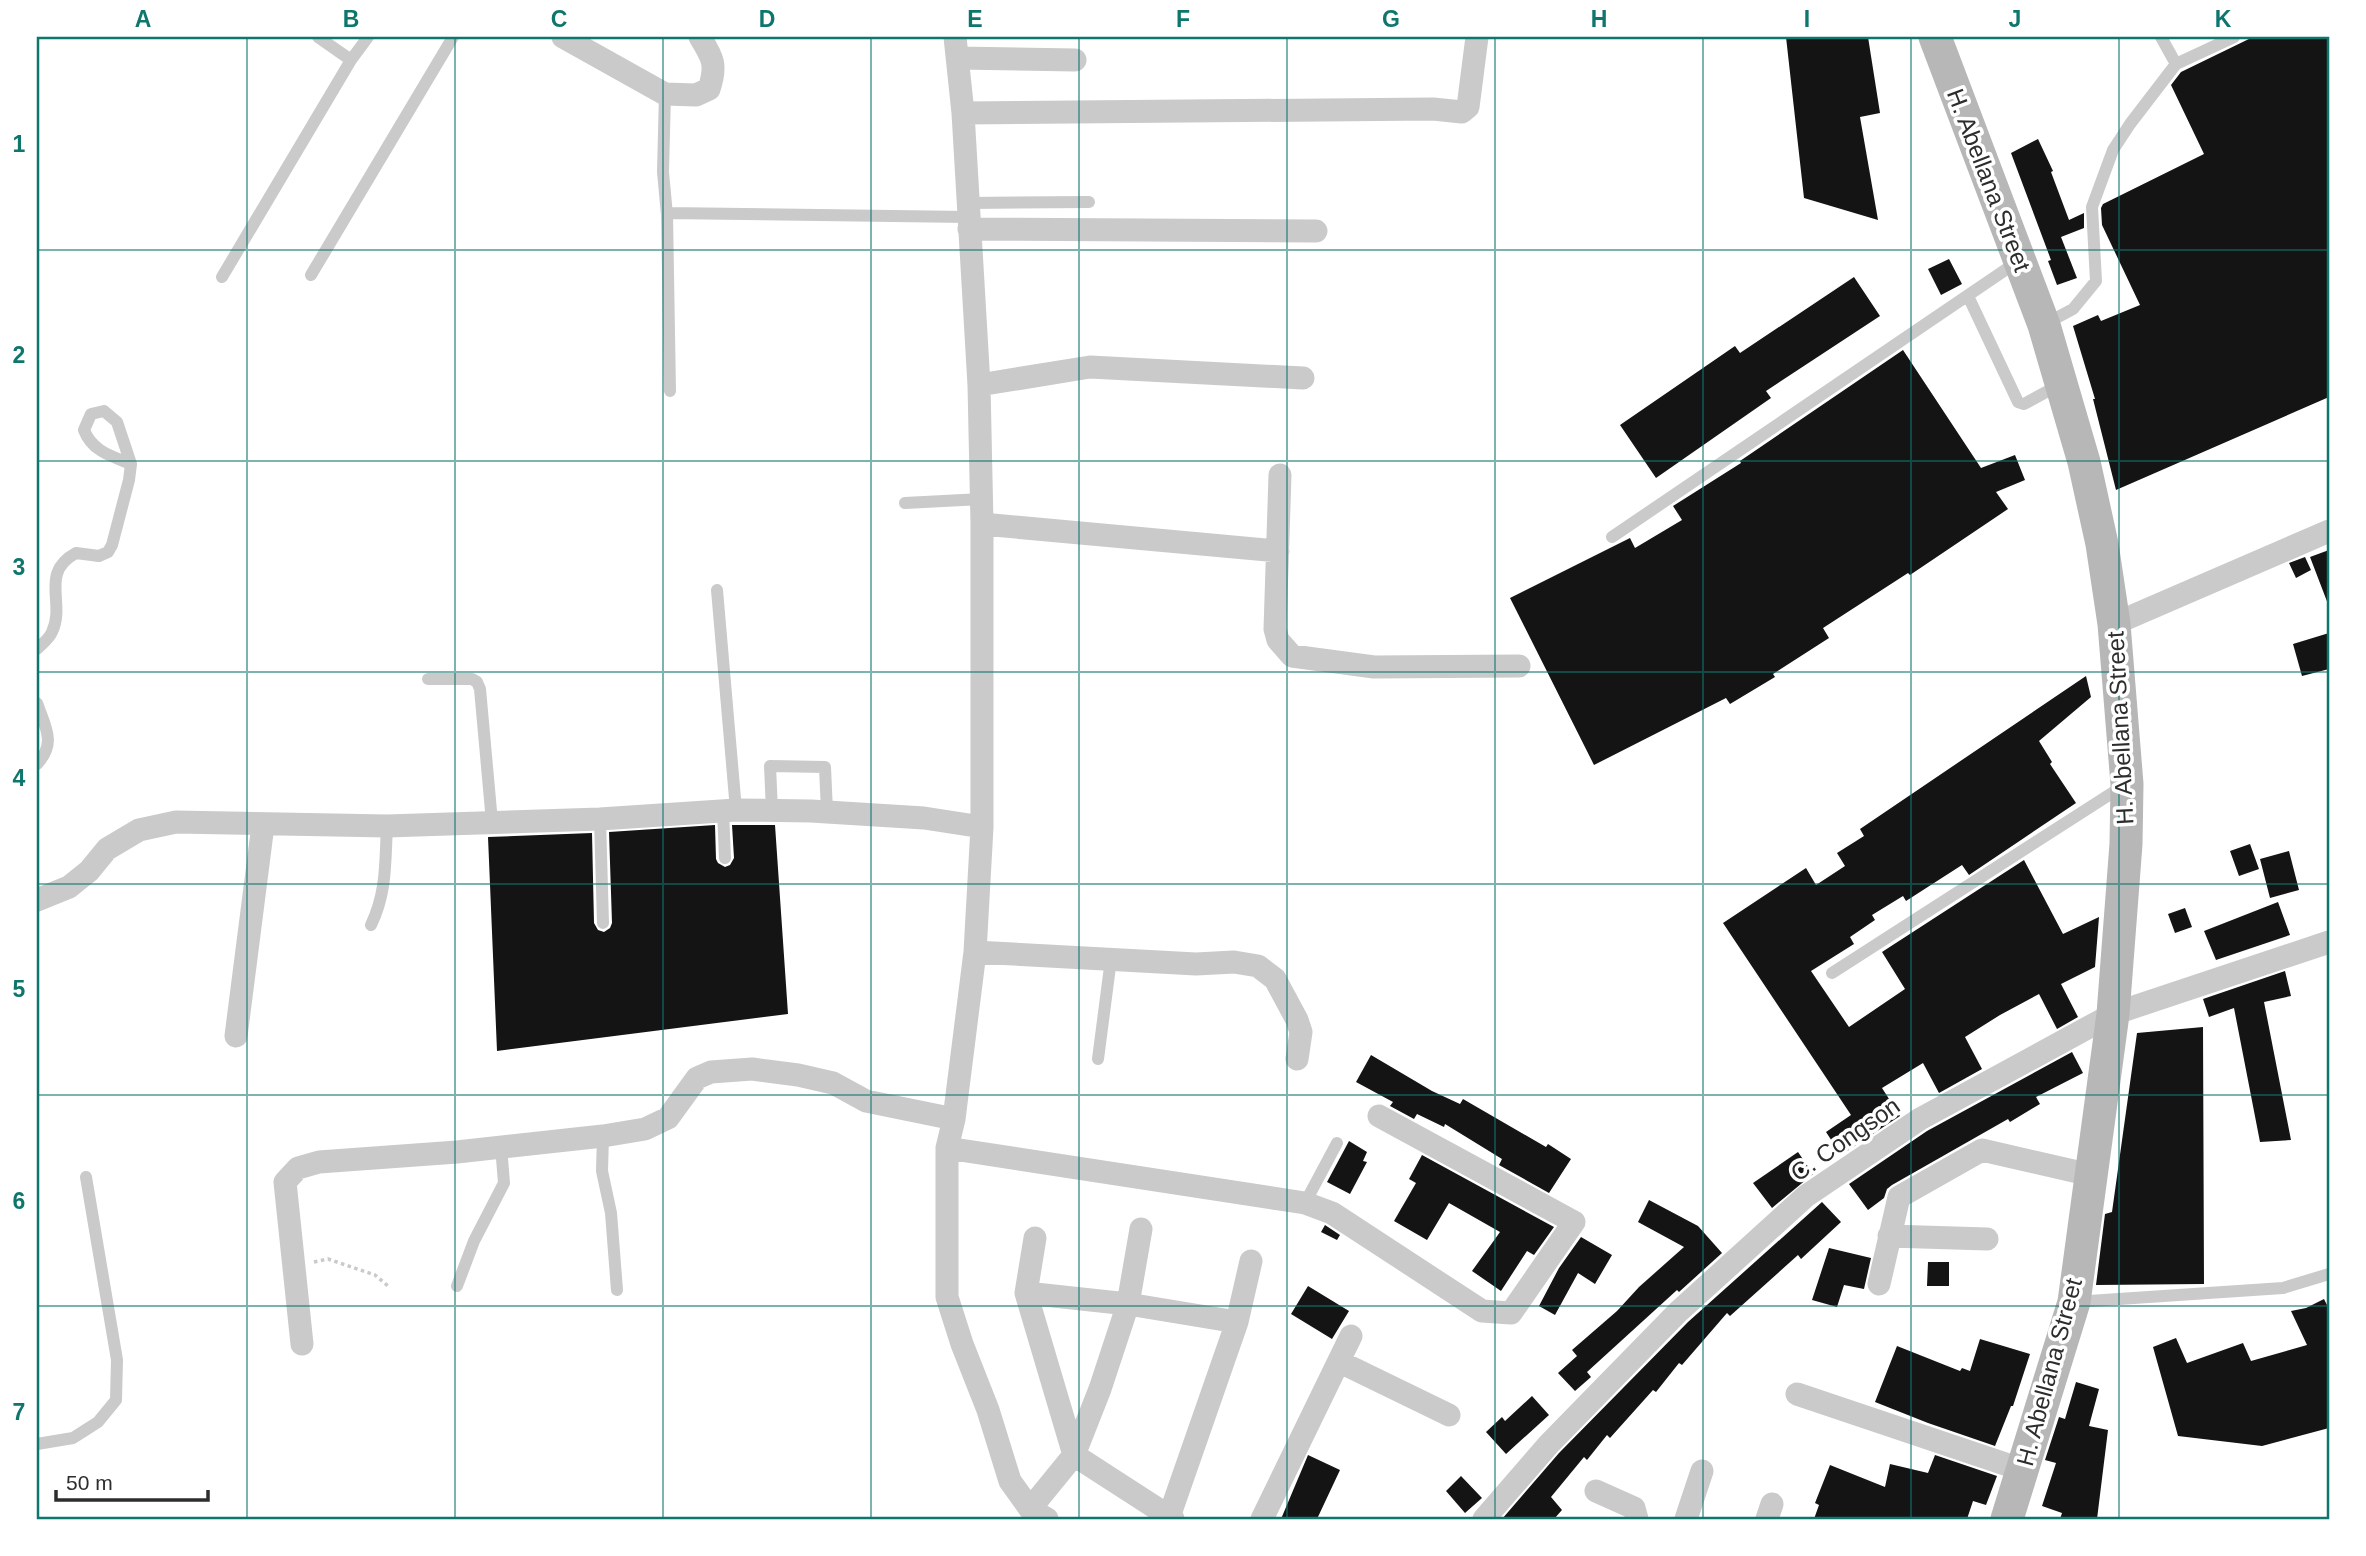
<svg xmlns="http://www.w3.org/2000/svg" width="2366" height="1556" font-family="Helvetica,sans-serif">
	<rect width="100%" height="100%" fill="#fff"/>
	<path fill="#141414" d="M1786,37H1868L1880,113L1860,117L1878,220L1804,198Z
		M2253,37H2329V397L2116,490L2093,399H2095L2073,326L2098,315L2101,321L2140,305L2102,225L2101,208L2103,204L2204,154L2171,85L2181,72Z
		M2038,139L2053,171L2051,172L2069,220L2084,213V228L2061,237L2077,278L2057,285L2048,261L2051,260L2011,153Z
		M1949,259L1962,284L1941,295L1928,269Z
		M1854,277L1880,316L1766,391L1771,398L1656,478L1620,425L1735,346L1740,353Z
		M1903,350L1981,468L2015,455L2025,480L1996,492L2008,509L1910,575L1908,573L1823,628L1829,638L1773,674L1775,677L1730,704L1726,698L1594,765L1510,598L1630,538L1635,548L1682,520L1673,506L1741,463L1740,461Z
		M2329,550V603L2328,604L2310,557Z
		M2305,557L2311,570L2296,578L2289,563Z
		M2329,633V669L2302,676L2293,644Z
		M2086,676L2091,697L2039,741L2052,762L2050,764L2076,803L1969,875L1962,865L1906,901L1903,896L1872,915L1875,920L1850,937L1854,944L1811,971L1849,1027L1905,989L1882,952L2024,860L2063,934L2099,917L2095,967L2061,984L2078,1017L2057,1029L2039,994L2000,1015L1965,1037L1982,1069L1939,1093L1923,1063L1882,1088L1900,1116L1841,1155L1826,1132L1851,1115L1723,923L1806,868L1816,885L1845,866L1837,853L1864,836L1860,829Z
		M715,825L716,859L718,863L725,867L730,865L734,858L732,825H775L788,1014L497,1051L488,837L592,833L594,923L598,930L604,932L610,928L612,923L609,832Z
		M2250,844L2259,869L2239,876L2230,851Z
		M2289,851L2299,890L2270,898L2260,859Z
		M2278,902L2290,935L2216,960L2204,931Z
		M2185,908L2192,927L2175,933L2168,914Z
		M2285,971L2291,996L2264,1002L2291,1140L2260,1142L2234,1008L2209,1017L2203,999Z
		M2203,1027L2204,1284L2096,1285L2105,1214L2112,1212L2137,1033Z
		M2072,1052L2083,1073L2036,1097L2040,1104L2010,1122L2008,1119L1892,1185L1887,1189L1884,1198L1868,1210L1849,1184L1927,1131Z
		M1371,1055L1432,1091L1460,1104L1463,1099L1546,1147L1548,1144L1571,1159L1549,1193L1499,1165L1502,1159L1445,1124L1444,1127L1417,1114L1414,1119L1390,1106L1393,1102L1356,1082Z
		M1349,1141L1367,1152L1363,1161L1367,1162L1350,1194L1327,1182Z
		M1798,1152L1813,1174L1772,1208L1753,1183Z
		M1422,1155L1554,1227L1534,1255L1527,1251L1501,1291L1472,1271L1500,1232L1449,1203L1427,1240L1394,1221L1416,1183L1409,1179Z
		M1649,1200L1698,1226L1722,1253L1679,1292L1677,1290L1587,1372L1591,1377L1575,1391L1558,1373L1577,1356L1572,1350L1617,1311L1639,1287L1684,1247L1638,1222Z
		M1822,1202L1841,1222L1801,1259L1798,1255L1730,1316L1727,1313L1682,1365L1679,1363L1656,1392L1653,1390L1610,1438L1607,1435L1587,1460L1584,1457L1551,1497L1562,1510L1554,1519H1502L1559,1453L1688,1322Z
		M1325,1225L1340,1235L1337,1240L1321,1232Z
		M1581,1237L1612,1255L1595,1284L1578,1273L1555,1315L1539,1306L1559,1268Z
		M1829,1248L1871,1258L1864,1289L1844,1285L1837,1307L1812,1300Z
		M1928,1262H1949V1286H1927Z
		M1308,1286L1349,1311L1332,1339L1291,1314Z
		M2324,1299L2329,1309V1428L2262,1446L2178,1436L2153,1347L2176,1338L2187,1363L2243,1343L2251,1361L2307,1345L2291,1311L2306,1308Z
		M1980,1339L2030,1354L2013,1406H2011L1995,1446L1928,1423L1875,1402L1897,1346L1960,1371L1962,1368L1970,1371Z
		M2076,1382L2099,1389L2089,1426L2108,1430L2097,1519H2060L2062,1513L2042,1506L2056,1463L2045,1460L2059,1417L2065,1419Z
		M1532,1396L1549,1415L1506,1454L1486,1432L1502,1417L1505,1421Z
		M1308,1455L1340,1470L1317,1519H1281Z
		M1935,1455L1997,1476L1986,1505L1973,1501L1967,1519H1814L1819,1505L1815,1503L1830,1465L1885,1487L1890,1464L1928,1473Z
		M1461,1476L1482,1498L1465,1513L1446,1491Z"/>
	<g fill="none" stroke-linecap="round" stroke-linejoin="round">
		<path stroke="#cacaca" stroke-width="3.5" stroke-dasharray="3.5 3.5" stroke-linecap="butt" d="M314,1262L328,1259L375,1275L388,1286"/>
		<path stroke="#cacaca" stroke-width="12" d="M318,37L351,60
			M2161,37L2176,64
			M665,94L663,172L667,215L670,391
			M967,203L1089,202
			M667,213L968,217
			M311,275L453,37
			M222,277L351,60L368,37
			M1968,296L2018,402L2024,404L2059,385
			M2045,324L2073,309L2096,281L2092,207L2113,150L2130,124L2176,64L2234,37
			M905,503L982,499
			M1612,537L2017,262
			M717,590L736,810
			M37,649C42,644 49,639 52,632C66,603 39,573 76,553L99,556L108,552L112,545L129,480L131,464L117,422L104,411L91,414L84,430C92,451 111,456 131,464
			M428,679H472L477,682L480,689L492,822
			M37,703C45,727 57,743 37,764
			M723,811L725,858
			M772,811L770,766L825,767L827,812
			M600,819L603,923
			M371,925C387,892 385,862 387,826
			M1832,973L2123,786
			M1098,1059L1111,959
			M603,1136L602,1171L611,1213L617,1290
			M1305,1203L1337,1143
			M457,1286L474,1241L504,1183L501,1146
			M2074,1302L2283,1288L2329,1274
			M37,1444L73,1438L98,1422L116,1400L117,1360L86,1177"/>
		<path stroke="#cacaca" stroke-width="23" d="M563,37L665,94L696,95L709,89C717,65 713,58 700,37
			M955,37L963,113L979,385L982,524V827L975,952L954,1119L947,1148V1297L962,1344L988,1410L1010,1481L1030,1509L1047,1519
			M958,58L1075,60
			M963,113L1433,109L1462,112L1468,107L1477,37
			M969,229L1316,231
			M979,385L1090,367L1303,378
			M1280,475L1275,629L1278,640L1292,656L1374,667L1519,666
			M982,524L1278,551
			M2114,624L2329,531
			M37,900L69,887L89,871L107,849L139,830L176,822L387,826L600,819L736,810L811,811L924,818L982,827
			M975,952L1196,964L1234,962L1258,966L1275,979L1297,1020L1301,1032L1297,1059
			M236,1036L263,825
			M947,1148L1305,1203L1332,1213L1482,1311L1511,1313L1574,1222L1379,1116
			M1141,1229L1128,1304L1100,1389L1074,1455L1173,1519
			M1889,1236L1987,1239
			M1879,1284L1899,1197L1982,1150L2091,1175
			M1026,1293L1128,1304L1237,1322
			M302,1344L285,1182L298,1168L319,1162L457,1152L603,1136L645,1129L668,1118L697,1078L711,1072L752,1069L798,1075L833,1083L866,1101L954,1119
			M1340,1362L1449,1415
			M1797,1394L2023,1470
			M1596,1491L1634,1508L1637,1519
			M1030,1509L1074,1455L1026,1293L1035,1238
			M1169,1517L1237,1322L1251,1261
			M1262,1519L1351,1336
			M1484,1519L1549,1444L1678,1312L1806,1196L1920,1119L2113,1014L2329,942
			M1686,1519L1702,1471
			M1767,1519L1772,1504"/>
		<path stroke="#b7b7b7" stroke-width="33" d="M1935,37L2044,325L2084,462L2102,544L2114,624L2127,784L2126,844L2113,1014L2074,1302L2007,1519"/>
	</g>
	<path fill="none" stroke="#0f766e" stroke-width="2" stroke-opacity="0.55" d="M247,37V1519M455,37V1519M663,37V1519M871,37V1519M1079,37V1519M1287,37V1519M1495,37V1519M1703,37V1519M1911,37V1519M2119,37V1519M37,250H2329M37,461H2329M37,672H2329M37,884H2329M37,1095H2329M37,1306H2329"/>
	<g text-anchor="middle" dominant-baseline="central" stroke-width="7" stroke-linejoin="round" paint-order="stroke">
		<g font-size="24" fill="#2d2d2d" stroke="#fff">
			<text transform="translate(1989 180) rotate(69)">H. Abellana Street</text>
			<text transform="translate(2120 728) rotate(-93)">H. Abellana Street</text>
			<text transform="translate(1845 1139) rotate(-35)">C. Congson</text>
			<text transform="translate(2049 1372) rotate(-75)">H. Abellana Street</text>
		</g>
	</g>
	<rect width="2366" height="1556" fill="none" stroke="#ffffff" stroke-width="77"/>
	<path d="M56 1490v10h152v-10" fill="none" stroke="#2d2d2d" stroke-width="3.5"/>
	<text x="66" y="1490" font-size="21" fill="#2d2d2d" stroke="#ffffff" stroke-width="5" paint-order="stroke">50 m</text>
	<rect x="38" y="38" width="2290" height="1480" fill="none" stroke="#0f766e" stroke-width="2.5"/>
	<g font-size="23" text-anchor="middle" font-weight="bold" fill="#0f766e">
		<text x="143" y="27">A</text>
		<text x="351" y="27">B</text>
		<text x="559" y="27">C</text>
		<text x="767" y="27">D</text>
		<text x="975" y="27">E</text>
		<text x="1183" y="27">F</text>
		<text x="1391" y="27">G</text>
		<text x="1599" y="27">H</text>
		<text x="1807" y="27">I</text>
		<text x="2015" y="27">J</text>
		<text x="2223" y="27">K</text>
		<text x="19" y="152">1</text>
		<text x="19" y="363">2</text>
		<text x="19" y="575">3</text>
		<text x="19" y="786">4</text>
		<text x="19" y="997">5</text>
		<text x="19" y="1209">6</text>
		<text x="19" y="1420">7</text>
	</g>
</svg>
